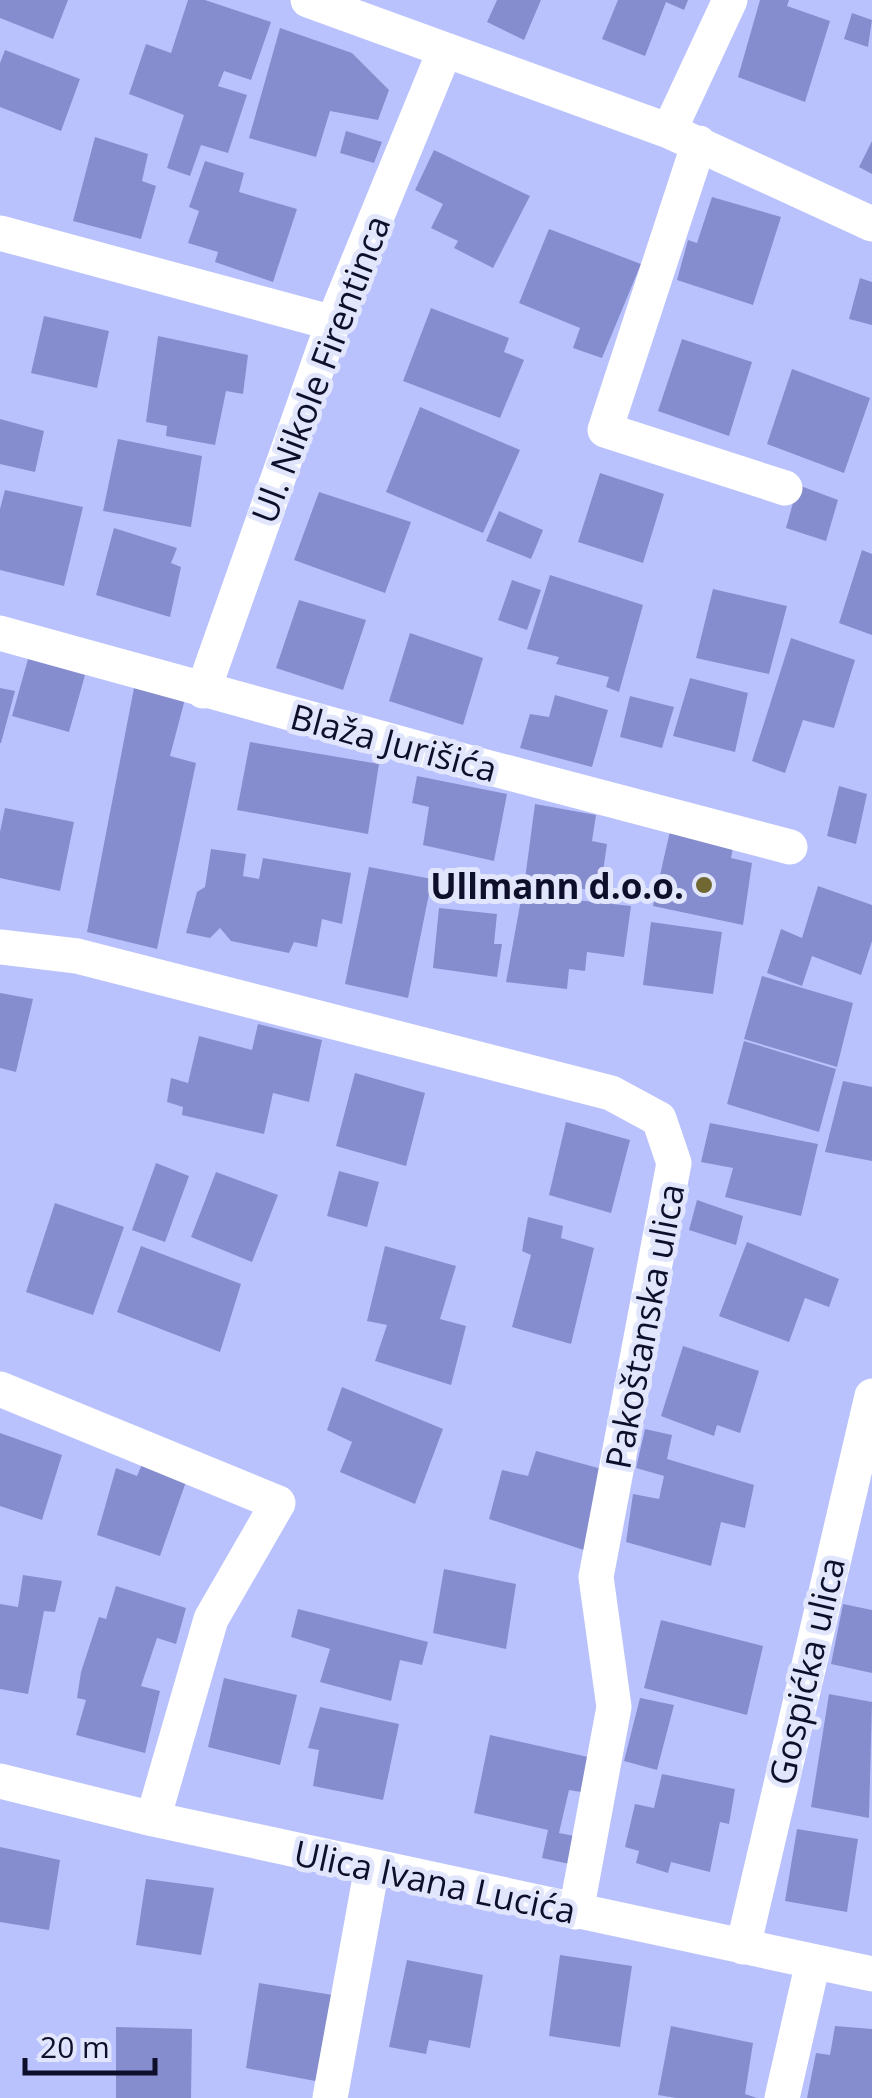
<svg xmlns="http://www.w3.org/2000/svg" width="872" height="2098" font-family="'Open Sans',sans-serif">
	<rect width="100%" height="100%" fill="#bac2fe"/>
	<path fill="#868dce" d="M0,0H68L53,39L0,18Z
		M188,0H205L271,22L251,80L224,71L218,86L247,95L228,153L201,145L190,176L167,168L184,115L129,94L146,44L171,53Z
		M497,0H541L524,40L487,22Z
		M618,0H688L684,10L666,2L645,56L602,39Z
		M760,0H789L787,6L830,21L805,102L738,77Z
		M852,13L872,20L868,47L844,39Z
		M280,28L352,53L389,90L378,120L330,111L316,157L249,138Z
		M5,50L80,79L61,131L0,107V63Z
		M346,131L382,142L374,163L340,153Z
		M95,137L148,154L142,181L156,186L141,239L73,221Z
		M872,141V174L859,167Z
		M434,150L530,196L493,268L454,248L458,241L431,228L443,204L415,190Z
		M205,161L244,173L239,192L297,209L273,282L215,262L218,252L188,243L199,211L189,207Z
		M712,197L781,217L753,305L677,280L688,240L697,243Z
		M549,229L641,264L602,358L573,348L580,328L519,303Z
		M860,278L872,282V325L849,319Z
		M431,308L509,338L504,352L524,360L500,418L403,381Z
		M44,316L109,331L97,388L31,373Z
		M158,336L248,355L243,394L226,391L215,445L166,436L167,426L146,422Z
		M682,339L752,362L729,436L658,411Z
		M792,369L870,398L844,473L767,444Z
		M420,407L520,450L483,533L386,492Z
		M0,419L44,431L35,472L0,464Z
		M118,439L202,456L191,527L103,511Z
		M600,473L664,494L643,563L578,542Z
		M798,485L838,500L826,541L786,528Z
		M5,490L83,507L64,586L0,570V509Z
		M319,492L411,522L385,593L294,560Z
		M499,511L543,530L531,559L486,541Z
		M114,528L177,548L171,563L181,567L170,617L96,595Z
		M862,550L872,554V635L839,623Z
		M550,575L643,605L619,692L606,687L609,677L556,664L559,657L527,649Z
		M512,580L541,590L527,630L498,620Z
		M713,589L787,606L769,674L696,658Z
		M299,600L366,620L343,690L276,668Z
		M410,633L483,658L463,725L389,701Z
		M791,638L855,660L834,728L803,720L785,773L752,761Z
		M28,659L85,675L69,732L12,716Z
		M690,678L748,693L735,752L673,736Z
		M0,688L15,691L1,743H0Z
		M134,688L185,699L170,756L196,763L157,949L87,932Z
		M555,695L608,710L592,767L520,748L530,714L549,717Z
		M630,696L674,707L662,748L620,737Z
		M250,742L379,764L368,834L237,810Z
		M417,776L507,794L494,861L423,845L429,807L412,803Z
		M839,786L867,794L856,844L827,836Z
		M535,804L596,815L592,841L607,844L600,892L525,879Z
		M5,808L74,822L60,891L0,878V832Z
		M670,831L734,843L731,858L752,863L743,925L653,906Z
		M211,849L246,854L243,876L259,879L263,858L351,873L342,924L322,919L317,947L294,942L289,953L231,941L220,928L210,938L186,933L197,892L205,887Z
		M369,867L432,879L408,998L345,984Z
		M818,886L872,905V941L861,975L812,956L802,986L767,973L781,929L802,938Z
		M522,894L631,906L624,957L587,952L585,971L569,969L567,989L506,982Z
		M439,908L497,914L494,944H502L497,977L433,968Z
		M651,922L722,932L713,994L643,985Z
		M762,976L853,1003L837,1067L744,1039Z
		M0,993L33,999L16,1072L0,1068Z
		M258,1024L322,1040L309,1102L273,1093L264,1134L182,1115L183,1107L167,1102L171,1078L188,1083L199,1036L252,1050Z
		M744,1041L836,1069L819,1132L727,1104Z
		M355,1073L425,1093L406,1166L336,1146Z
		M843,1081L872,1087V1161L825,1152Z
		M566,1122L630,1140L611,1213L549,1195Z
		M710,1123L818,1144L801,1216L725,1197L733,1168L701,1162Z
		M156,1163L189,1176L165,1242L132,1230Z
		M339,1171L379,1182L367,1227L327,1216Z
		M216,1172L278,1195L252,1262L191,1237Z
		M697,1200L743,1216L736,1245L689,1230Z
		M55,1203L124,1227L93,1315L26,1292Z
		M528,1217L563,1226L561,1238L594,1248L571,1344L512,1327L531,1255L522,1251Z
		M747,1242L839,1279L829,1307L805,1298L789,1342L719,1316Z
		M141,1246L241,1284L220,1352L117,1312Z
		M385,1246L456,1266L440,1319L466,1326L451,1385L375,1361L387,1325L367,1321Z
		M683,1346L759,1371L740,1433L717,1425L714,1436L661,1416Z
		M342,1387L443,1429L415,1504L340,1472L352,1442L327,1430Z
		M645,1429L672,1435L667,1459L754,1485L745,1528L721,1522L711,1566L626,1542L633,1494L659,1499L664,1476L636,1468Z
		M0,1433L62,1455L42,1520L0,1506Z
		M536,1451L609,1471L587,1551L489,1519L502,1470L528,1476Z
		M146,1455L189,1473L160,1556L97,1535L116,1468L137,1476Z
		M444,1569L516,1584L506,1649L433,1633Z
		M23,1575L62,1581L55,1612L44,1611L28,1694L0,1689V1604L18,1607Z
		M116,1586L186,1608L176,1644L157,1638L141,1686L160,1691L145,1753L76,1735L86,1700L77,1698L81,1672L99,1617L106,1619Z
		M843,1604L872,1610V1673L831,1664Z
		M298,1609L428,1642L422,1665L400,1660L391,1701L320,1682L330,1649L291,1637Z
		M661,1620L763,1646L747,1715L644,1688Z
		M224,1678L297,1695L280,1765L208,1747Z
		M829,1694L872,1702L869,1818L811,1807Z
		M640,1698L674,1705L657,1770L624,1761Z
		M320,1707L399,1724L383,1800L313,1786L319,1750L308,1748Z
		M490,1735L588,1757L581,1792L569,1790L559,1833L580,1837L574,1865L542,1858L548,1830L474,1813Z
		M662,1774L735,1789L729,1824L720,1822L710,1872L671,1862L668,1873L636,1863L639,1851L625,1847L635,1804L654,1808Z
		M797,1829L858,1839L847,1912L785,1901Z
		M0,1847L60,1860L49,1930L0,1922Z
		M146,1879L214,1888L201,1955L136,1945Z
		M560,1955L632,1966L620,2047L549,2036Z
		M407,1960L483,1975L470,2048L429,2040L426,2054L389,2047Z
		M259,1983L339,1996L326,2083L246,2068Z
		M671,2026L753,2043L745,2094L757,2098H676L658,2095Z
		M835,2026L872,2029V2098H807L816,2053L830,2055Z
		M116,2027L192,2029L191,2098H116Z"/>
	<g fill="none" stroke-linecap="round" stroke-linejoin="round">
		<path stroke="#fff" stroke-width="35" d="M308,0L669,131L872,224
			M669,131L730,0
			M699,143L605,430L785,488
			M0,233L333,323
			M0,633L475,764L790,847
			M203,691L333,323L445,50
			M0,947L77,956L611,1093L659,1119L674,1163L596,1577L614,1707L576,1912
			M0,1389L278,1503L211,1619L153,1819
			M0,1781L153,1819L872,1974
			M743,1947L872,1396
			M330,2098L372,1867
			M782,2098L813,1962"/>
	</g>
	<circle fill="#706733" stroke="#e2e6fd" stroke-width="4" cx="704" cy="885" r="10"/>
	<g text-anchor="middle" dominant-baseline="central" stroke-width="10" stroke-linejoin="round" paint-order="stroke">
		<g font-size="35" fill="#0e0f2a" stroke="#e2e6fd">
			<text transform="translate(320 369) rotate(-69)">Ul. Nikole Firentinca</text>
			<text transform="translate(394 742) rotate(15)">Blaža Jurišića</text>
			<text transform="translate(644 1326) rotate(-79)">Pakoštanska ulica</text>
			<text transform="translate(806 1671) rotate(-77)">Gospićka ulica</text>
			<text transform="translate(435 1881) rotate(12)">Ulica Ivana Lucića</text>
		</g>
		<g font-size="35" font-weight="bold" fill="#0e0f2a" stroke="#e2e6fd" text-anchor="end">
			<text x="684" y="885">Ullmann d.o.o.</text>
		</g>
	</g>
	<path d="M25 2058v15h130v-15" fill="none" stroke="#0e0f2a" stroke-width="5"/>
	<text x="40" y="2058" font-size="30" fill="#0e0f2a" stroke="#e2e6fd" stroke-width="8" paint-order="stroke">20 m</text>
</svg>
